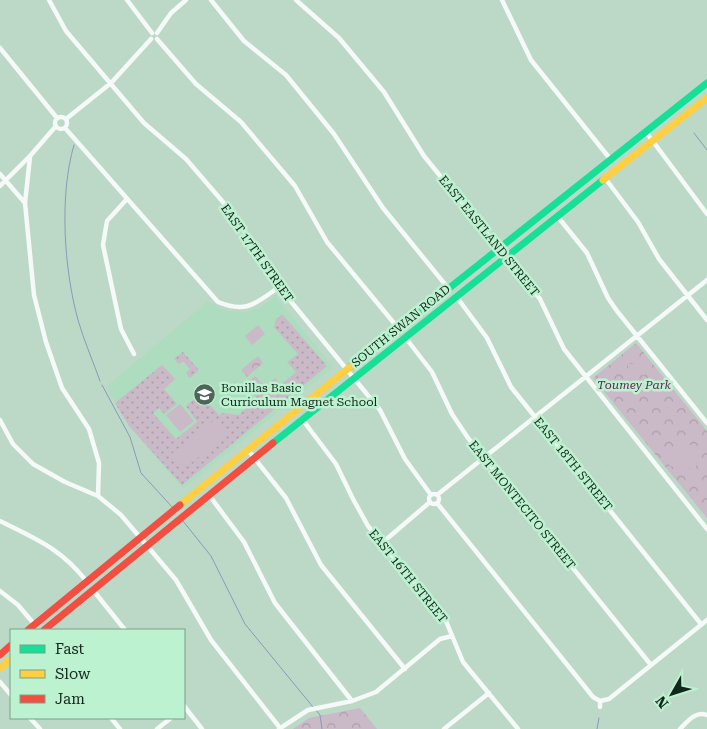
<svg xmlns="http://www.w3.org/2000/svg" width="707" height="729" font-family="'Roboto Serif',serif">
	<defs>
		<pattern id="grass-dots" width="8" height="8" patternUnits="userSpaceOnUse" patternTransform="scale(1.25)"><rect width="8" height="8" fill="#cab9c6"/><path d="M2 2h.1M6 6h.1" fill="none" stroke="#ac9faa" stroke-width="1.8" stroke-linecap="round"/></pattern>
		<pattern id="park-crowns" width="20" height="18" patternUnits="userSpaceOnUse" patternTransform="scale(1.25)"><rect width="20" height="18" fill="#cab9c6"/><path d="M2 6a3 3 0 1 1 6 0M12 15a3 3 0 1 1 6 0" fill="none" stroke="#ac9faa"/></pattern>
	</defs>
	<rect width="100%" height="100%" fill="#bcd9c7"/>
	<path fill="#addcbf" d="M275,296L333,367L183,489L129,426L106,387L208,301L226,311L245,312L263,306Z"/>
	<path fill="url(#grass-dots)" d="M282,314L327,366L182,485L129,426L115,403L162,365L175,379L164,389L177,404L164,414L159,408L153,413L176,439L197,422L186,406L200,394L219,415L222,413L239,415L257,398L245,383L255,376L265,387L275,378L281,385L296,372L287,362L298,354L274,327L276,320Z
		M183,352L199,370L190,378L186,373L190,369L183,361L179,364L174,359Z"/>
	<path fill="url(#park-crowns)" d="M636,343L707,431V518L593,378Z
		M258,356L263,363L247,377L241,370Z
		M360,708L377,729H293L309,718Z"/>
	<path fill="#cab9c6" d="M258,325L265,334L252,345L245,336Z
		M644,363L645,375H628V364Z
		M180,404L194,421L180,432L166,415Z
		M215,420L227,435L182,470L170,455Z
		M685,444L698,446L696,467L694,469L669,466L671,455Z"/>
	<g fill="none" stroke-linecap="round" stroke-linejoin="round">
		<path stroke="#8a99b9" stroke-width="1" d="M694,133L707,150
			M74,145C59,196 64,269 78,320C84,341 93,361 100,381
			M102,385L130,437L141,473L173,508
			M183,521L211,556L245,624L313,707
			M316,710L320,715L322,729
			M597,729L599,718"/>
		<path stroke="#f5f9f7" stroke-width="4.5" d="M49,0L66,31L144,123L186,159L235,216L279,287L380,410L405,459L431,495
			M127,0L152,33
			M211,0L244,41L286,75L334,134L383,208L448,288
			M296,0L339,38L384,92L424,156L540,299L564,349L707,529
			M502,0L531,60L611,160
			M157,33L171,13L186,0
			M157,39L196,84L241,122L295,186L327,242L398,328
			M0,48L57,118
			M55 123a6 6 0 1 1 12 0a6 6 0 1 1-12 0Z
			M66,119L111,83L151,39
			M65,128L218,302C247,314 256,303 279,287
			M646,132L707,214
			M0,174L25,203L34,295L46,342L62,388L89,429L99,463L98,496
			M605,178L638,222L659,259L707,320
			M0,186L30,156L56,126
			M126,200L107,221L103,245L121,329L134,354
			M25,203L30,157
			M558,217L587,253L608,298L617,311L707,423
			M456,296L487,338L511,387L701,624
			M405,337L432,372L452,414L468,438L651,665
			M302,419L336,464L353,499L368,526L446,621L463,662L518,729
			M0,420L13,444L33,464L65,482L98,496L121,515L176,580L211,640L280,728
			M248,450L286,498L321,565L405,669
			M429 499a5 5 0 1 1 10 0a5 5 0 1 1-10 0Z
			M209,495L244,542L275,603L352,701
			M437,495L707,280
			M437,503L573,672L593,697L600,701V707
			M0,521C36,539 62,549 87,582
			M382,543L430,502
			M93,590L125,630
			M0,591L18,605L35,625
			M0,682L11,695
			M600,701L609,699L707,620
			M184,706L202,729
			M30,718L40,729
			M111,718L120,729
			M157,729L171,718
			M279,729L308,710L352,701L376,692L440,639L452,636
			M444,729L489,693
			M680,729C688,721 695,711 707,715"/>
		<path stroke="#16e098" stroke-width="7" d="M350,367L707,83
			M273,443L603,180"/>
		<path stroke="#ffcf43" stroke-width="7" d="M603,180L707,98
			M180,505L350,367
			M0,668L11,659"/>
		<path stroke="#f24e42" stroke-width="7" d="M28,630L180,505
			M44,630L273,443
			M0,655L11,645"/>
	</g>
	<defs>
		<symbol id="school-disc" viewBox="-11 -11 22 22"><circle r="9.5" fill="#4e6557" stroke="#bdf2d1"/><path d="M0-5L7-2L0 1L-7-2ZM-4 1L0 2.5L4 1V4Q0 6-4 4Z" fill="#fff"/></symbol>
	</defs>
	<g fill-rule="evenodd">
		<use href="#school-disc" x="192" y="382" width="25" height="25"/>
	</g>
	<g text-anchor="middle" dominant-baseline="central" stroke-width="5" stroke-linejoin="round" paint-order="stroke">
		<g font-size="12" fill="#12271b" stroke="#bdf2d1">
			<text transform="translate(489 236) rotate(51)">EAST EASTLAND STREET</text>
			<text transform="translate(257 253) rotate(55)">EAST 17TH STREET</text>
			<text transform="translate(401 326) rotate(-39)">SOUTH SWAN ROAD</text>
			<text transform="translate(573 464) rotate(51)">EAST 18TH STREET</text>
			<text transform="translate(522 505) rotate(51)">EAST MONTECITO STREET</text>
			<text transform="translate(408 576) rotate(51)">EAST 16TH STREET</text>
		</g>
		<g font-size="12" font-style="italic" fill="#5e1e51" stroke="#bdf2d1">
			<text x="634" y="385">Toumey Park</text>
		</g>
		<g font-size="12" fill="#12271b" stroke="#bdf2d1" text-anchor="start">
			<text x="221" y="388">Bonillas Basic<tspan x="221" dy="14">Curriculum Magnet School</tspan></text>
		</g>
	</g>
	<rect x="10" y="629" width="175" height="90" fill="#bdf2d1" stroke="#79a188"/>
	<rect x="20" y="645" width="25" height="8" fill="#16e098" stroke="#79a188"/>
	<text x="55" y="654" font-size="15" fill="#12271b">Fast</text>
	<rect x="20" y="670" width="25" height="8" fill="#ffcf43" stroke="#79a188"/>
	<text x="55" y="679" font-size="15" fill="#12271b">Slow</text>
	<rect x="20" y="695" width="25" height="8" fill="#f24e42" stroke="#79a188"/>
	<text x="55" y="704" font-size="15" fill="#12271b">Jam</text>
	<g transform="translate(672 694) rotate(231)" stroke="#bdf2d1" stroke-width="4" paint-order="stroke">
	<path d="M0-4L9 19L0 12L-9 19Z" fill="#12271b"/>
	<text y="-8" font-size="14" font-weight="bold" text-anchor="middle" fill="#12271b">N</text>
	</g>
</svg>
